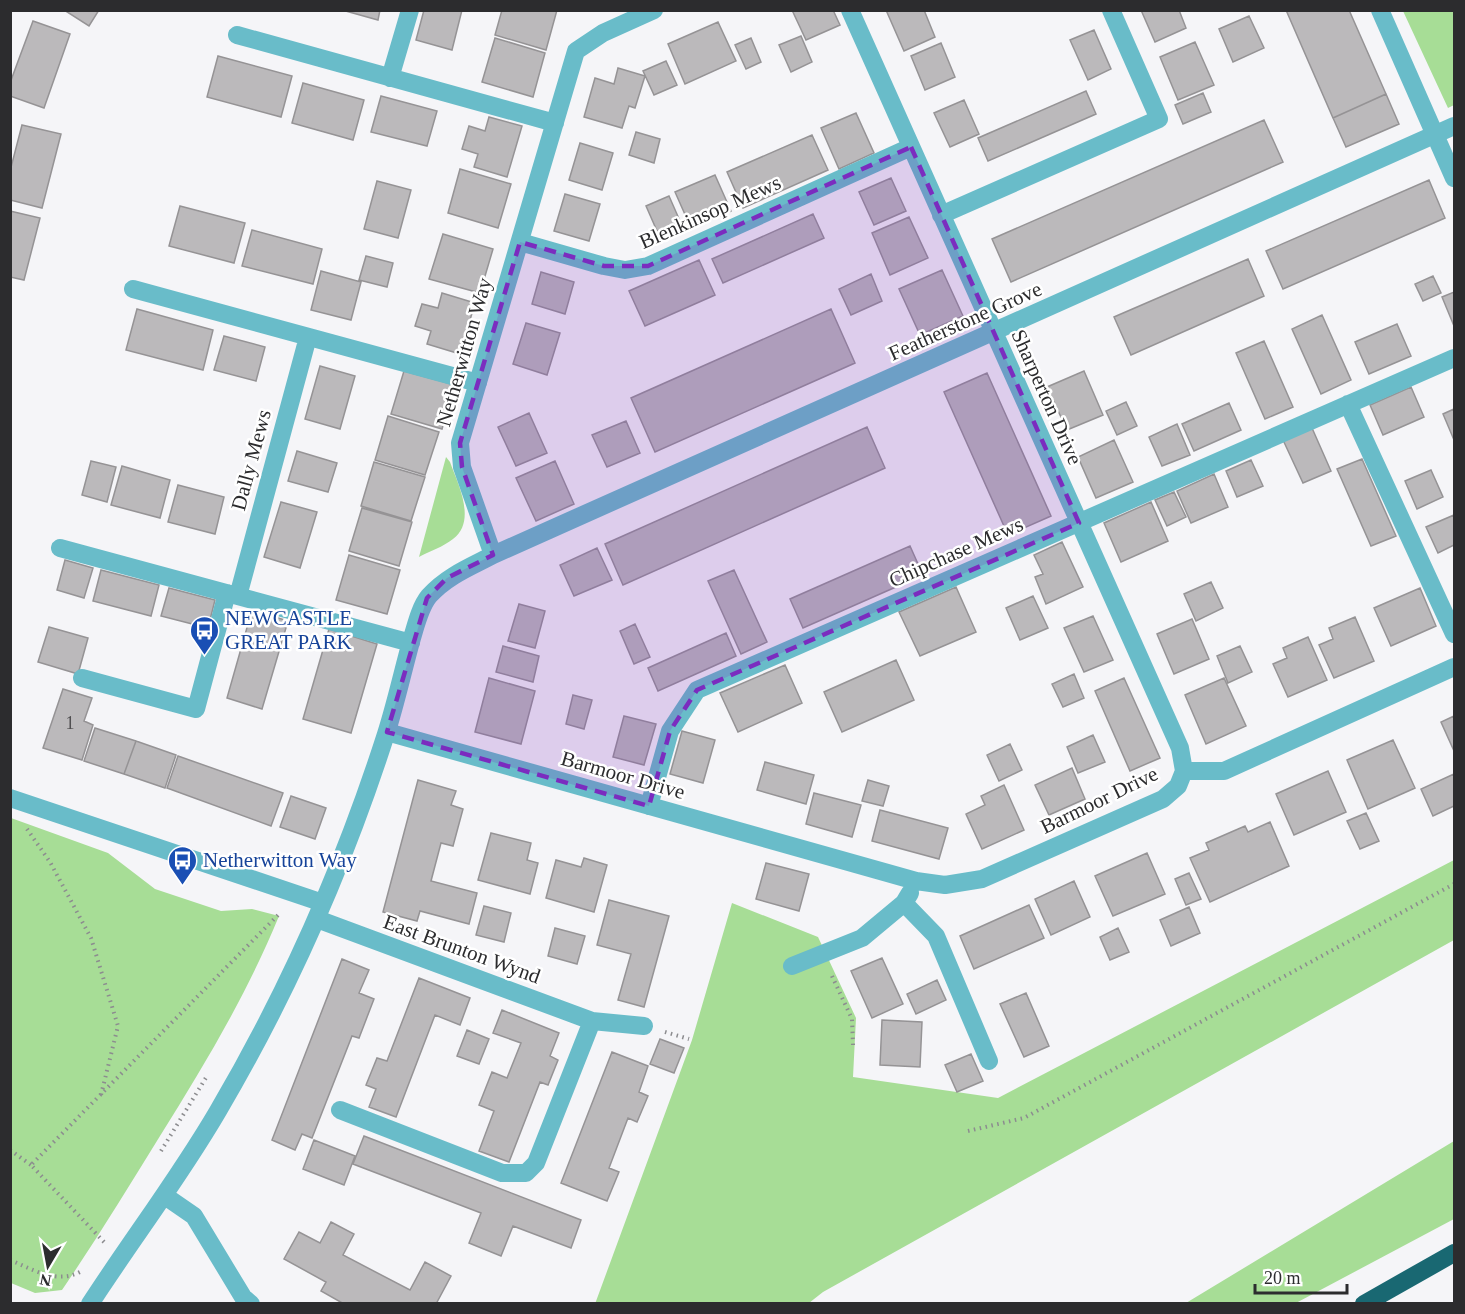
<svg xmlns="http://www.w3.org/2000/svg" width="1465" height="1314" font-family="Georgia,serif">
	<rect width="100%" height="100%" fill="#f5f5f8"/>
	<path fill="#a7dd96" d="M1403,11H1454V105L1448,108Z
		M446,457L450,462C458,484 477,521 453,539C443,547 430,551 419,557Z
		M11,818L108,853L155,889L221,911L252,909L279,916C246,996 205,1064 160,1136C128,1188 96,1240 62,1290L35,1293L11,1283Z
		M1454,860V940L823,1292L809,1303L595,1304L692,1040L732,903L818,937L856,1018L853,1077L998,1098Z
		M1454,1141V1219L1296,1303H1186Z"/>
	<path fill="#bbb9bb" stroke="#959395" stroke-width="1.5" d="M64,10H99L89,26Z
		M342,10H380L378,20Z
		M424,10H462L452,50L416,40Z
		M502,10H557L546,50L495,35Z
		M792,10H833L840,25L806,40Z
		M886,10H924L935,37L904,51Z
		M1141,10H1179L1186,28L1155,42Z
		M1286,10H1349L1386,94L1333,118Z
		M1249,16L1264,48L1233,62L1219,29Z
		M33,21L70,34L44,108L10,96V83Z
		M718,22L736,61L685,84L668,44Z
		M1094,30L1111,69L1088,80L1070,40Z
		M801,36L812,62L791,72L779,45Z
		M495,38L545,53L533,97L482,82Z
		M751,38L761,62L746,69L735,45Z
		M1195,42L1214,85L1178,100L1160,57Z
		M941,43L955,77L925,90L911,56Z
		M218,56L292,76L281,117L207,97Z
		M666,61L677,85L654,95L643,71Z
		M618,68L645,76L635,108L629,106L622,128L584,117L595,78L614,84Z
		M303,83L364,100L353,140L292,123Z
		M1086,91L1096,114L988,161L978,138Z
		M1203,93L1211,112L1183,124L1175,105Z
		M1386,94L1399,124L1346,147L1333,118Z
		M381,96L437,111L427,146L371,132Z
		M964,100L979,134L950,147L934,113Z
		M856,113L874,153L839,169L821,128Z
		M489,117L522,126L507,177L474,167L478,154L462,149L469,126L485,131Z
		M1264,120L1283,162L1011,282L992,239Z
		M22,125L61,134L42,208L10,200V171Z
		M636,132L660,139L654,163L629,155Z
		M812,135L828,170L743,208L727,172Z
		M580,143L613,153L602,190L569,180Z
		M460,169L511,184L498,228L448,213Z
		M715,175L731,211L691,228L675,192Z
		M891,178L906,211L874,225L859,192Z
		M1429,180L1445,218L1283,289L1266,251Z
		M377,181L411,190L398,238L364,229Z
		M565,194L600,204L589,241L554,231Z
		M669,196L680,221L657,231L646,206Z
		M180,206L245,223L234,263L169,246Z
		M10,211L40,218L24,280L10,277Z
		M813,214L824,238L723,283L712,259Z
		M909,217L928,258L890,275L872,233Z
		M252,230L322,249L313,284L242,266Z
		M443,234L493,249L480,293L429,279Z
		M366,256L393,263L387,287L359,280Z
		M1248,259L1264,296L1131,355L1114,317Z
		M699,260L715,295L645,326L629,291Z
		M942,270L963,316L920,335L899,289Z
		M321,271L361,282L351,320L311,310Z
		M541,272L574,282L565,314L532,304Z
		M871,274L882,301L851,315L839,289Z
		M1433,276L1441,293L1423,301L1415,284Z
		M1454,292V326L1442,297Z
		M442,293L475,303L460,354L427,344L431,331L415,326L422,304L438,308Z
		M137,309L213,330L203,370L126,350Z
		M831,309L855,363L655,452L631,398Z
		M1322,315L1351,380L1321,394L1292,329Z
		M526,323L560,333L547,375L513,364Z
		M1397,324L1411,356L1369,374L1355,342Z
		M224,336L265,347L256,381L214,370Z
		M1264,341L1293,407L1265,419L1236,353Z
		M320,366L355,376L340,429L305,419Z
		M404,371L455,385L442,429L391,414Z
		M1084,371L1103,415L1067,430L1047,387Z
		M987,373L1051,516L1008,535L944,392Z
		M1411,387L1424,417L1383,435L1370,405Z
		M1126,402L1137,426L1117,435L1106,411Z
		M1229,403L1241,430L1194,451L1182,424Z
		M1454,409V440L1443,414Z
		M529,413L547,453L516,466L498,427Z
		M388,416L439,432L425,475L375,460Z
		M626,421L640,453L607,467L592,435Z
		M1177,424L1190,455L1162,466L1149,437Z
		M867,427L885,468L623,585L605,544Z
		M1312,428L1331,471L1303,483L1283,440Z
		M1114,440L1133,482L1096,498L1078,457Z
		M297,451L337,463L328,492L288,481Z
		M1362,459L1396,536L1371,546L1337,469Z
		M1251,460L1263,486L1237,497L1226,471Z
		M91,461L116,467L107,502L82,495Z
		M555,461L574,504L536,521L516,478Z
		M374,462L425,477L411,521L361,506Z
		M122,466L170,480L160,518L111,505Z
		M1431,470L1443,497L1417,509L1405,481Z
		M1214,474L1228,507L1191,523L1177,491Z
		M178,485L224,497L215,534L168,522Z
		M1174,492L1186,517L1167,526L1155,500Z
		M281,502L317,512L300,568L264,557Z
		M1151,502L1168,541L1121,562L1104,523Z
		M362,508L412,522L399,566L349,551Z
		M1454,515V545L1438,553L1426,527Z
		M1062,542L1083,587L1046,604L1035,577L1043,574L1034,555Z
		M910,546L923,575L803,628L790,599Z
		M597,548L612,580L574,596L560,565Z
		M349,555L400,570L387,614L336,600Z
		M65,560L93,568L84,598L57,590Z
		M101,570L159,585L151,616L93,601Z
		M734,570L767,642L741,654L708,581Z
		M1211,582L1223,608L1196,621L1184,594Z
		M956,587L976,632L920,656L899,612Z
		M169,588L215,600L208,628L161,616Z
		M1420,588L1436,626L1391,646L1374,608Z
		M1033,596L1048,628L1020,640L1006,608Z
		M519,604L545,611L535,648L508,641Z
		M252,610L288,621L262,709L227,698Z
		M1093,616L1113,660L1084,672L1064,628Z
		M1355,617L1374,661L1334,678L1319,645L1333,639L1329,628Z
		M1192,619L1209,659L1174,674L1157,634Z
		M635,624L650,657L634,664L620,631Z
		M49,627L88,638L78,674L38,662Z
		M329,629L377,644L351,733L303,719Z
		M726,633L736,656L658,691L648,668Z
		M1308,637L1327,680L1288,697L1273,664L1287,658L1283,648Z
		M503,646L539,656L533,682L496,672Z
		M1240,646L1252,672L1228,683L1217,656Z
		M896,660L914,700L842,732L824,692Z
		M785,665L802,703L738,732L720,693Z
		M1074,674L1084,698L1063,707L1052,684Z
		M489,678L535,691L521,744L475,732Z
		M1124,678L1160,758L1130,771L1095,691Z
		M1224,678L1246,726L1206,744L1185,695Z
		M63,689L92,698L84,721L93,725L82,760L43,748Z
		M573,695L592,700L584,729L566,724Z
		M624,716L656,724L644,765L613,757Z
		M1454,716V751L1441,722Z
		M95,728L136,741L124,774L84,761Z
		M682,731L715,740L703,783L670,774Z
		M1093,735L1105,762L1078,773L1067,747Z
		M1393,740L1415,788L1368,809L1347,760Z
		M136,741L176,755L165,788L124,774Z
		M1010,744L1022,770L999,781L987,755Z
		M178,756L283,793L271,826L167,788Z
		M765,762L814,775L806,804L757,790Z
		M1072,768L1085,799L1049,815L1035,785Z
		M1328,771L1346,812L1294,835L1276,794Z
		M1454,774V806L1433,816L1421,789Z
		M418,780L456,791L451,805L463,809L453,846L441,843L431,881L477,893L469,924L420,911L417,921L383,912Z
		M868,780L889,786L883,806L862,801Z
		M1004,785L1024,830L982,849L966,814L985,805L981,796Z
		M814,793L861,805L852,837L806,824Z
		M291,796L326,808L315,839L280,827Z
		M880,810L948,828L939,859L872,841Z
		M1366,813L1379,841L1360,849L1347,821Z
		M1270,822L1289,866L1210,902L1190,858L1209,850L1206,843L1245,826L1248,832Z
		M491,833L531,843L527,860L538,863L530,894L478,880Z
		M1147,853L1165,894L1113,916L1095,876Z
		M584,858L607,865L594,912L546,898L556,860L581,867Z
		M766,863L809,874L799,911L756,899Z
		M1189,873L1201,899L1186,905L1175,879Z
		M1074,881L1090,917L1051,935L1035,899Z
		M609,900L669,916L644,1007L618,1000L631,954L597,945Z
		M1029,905L1044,938L974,969L960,936Z
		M484,906L511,913L504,942L476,935Z
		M1189,907L1200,933L1171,946L1160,920Z
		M555,928L585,936L577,964L548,956Z
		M1118,928L1129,952L1110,960L1100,937Z
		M882,958L903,1004L872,1018L851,971Z
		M342,959L369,970L359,993L374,999L359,1038L352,1036L312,1138L302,1134L295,1150L272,1140Z
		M419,978L470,998L460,1025L435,1015L396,1117L369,1107L376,1089L366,1085L377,1058L387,1061Z
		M937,980L946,1000L916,1014L907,994Z
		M1026,993L1049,1046L1024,1057L1000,1004Z
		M502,1010L559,1033L550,1056L558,1060L548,1085L540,1082L509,1162L479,1151L494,1111L479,1105L492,1072L507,1078L521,1043L493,1033Z
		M882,1020L922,1022L920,1067L880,1065Z
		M467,1030L489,1039L479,1064L457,1056Z
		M660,1039L684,1048L674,1073L650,1064Z
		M612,1052L648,1066L639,1092L648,1096L637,1122L628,1118L609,1168L619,1172L607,1201L561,1183Z
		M971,1054L983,1081L957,1092L945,1065Z
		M364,1136L581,1220L571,1248L513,1226L501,1256L469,1243L481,1213L353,1164Z
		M314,1140L355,1156L344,1185L303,1169Z
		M331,1222L354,1234L343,1255L410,1290L425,1262L451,1276L436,1304H344L321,1291L326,1282L284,1259L299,1232L320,1243Z"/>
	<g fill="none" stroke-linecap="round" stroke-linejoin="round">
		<path stroke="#8c8c8f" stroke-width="4" stroke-dasharray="1.5 4.5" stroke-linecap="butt" d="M27,829L50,862L91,938L118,1026L101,1095
			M832,976L852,1019L853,1045
			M665,1032L689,1039
			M968,1131L1024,1118L1454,884
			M10,1150L31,1165
			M161,1151L207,1076
			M104,1242L31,1165L279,914
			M10,1260C34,1270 56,1284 80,1272"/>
		<path stroke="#69bcc9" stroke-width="18" d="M850,10L1180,748L1184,771
			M1380,10L1454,178
			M237,35L555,123
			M390,78L410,10
			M941,215L1159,119L1111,10
			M520,242L604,266L625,270L648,266L911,147
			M133,289L478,383
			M1348,404L1454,634
			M60,548L411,643
			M493,555L462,467L460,443L576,51L603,33L654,10
			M238,596L308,337
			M82,678L196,709L227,593
			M387,732L916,881L945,885L982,879L1163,799L1178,786L1184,771
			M1184,771H1224L1454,667
			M10,798L323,903
			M649,806L670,731L697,690L1454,358
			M904,903L936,936L989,1061
			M317,919L592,1021L644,1026
			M792,966L862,938L904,903L910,893
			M340,1110L502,1173H526L536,1163L592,1021
			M165,1196L194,1216L243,1297L251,1304
			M90,1304C132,1239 179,1178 218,1111C288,992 344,865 386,734C396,703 403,670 412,638C416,625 420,607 429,596C447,576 470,567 493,555L1454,126"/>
		<path stroke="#196872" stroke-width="18" d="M1364,1304L1454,1253"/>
	</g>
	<path fill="#7b2cbf" fill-opacity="0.2" stroke="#7b2cbf" stroke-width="4.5" stroke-dasharray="12 8" stroke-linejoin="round" d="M911,147L1079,523L697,690L670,731L649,806L387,732L427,598L447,578L493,555L462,467L460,443L520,242L604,266H648Z"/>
	<defs>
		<symbol id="bus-pin" viewBox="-11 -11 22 30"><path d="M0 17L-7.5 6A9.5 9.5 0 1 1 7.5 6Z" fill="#1a4fb4" stroke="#fff"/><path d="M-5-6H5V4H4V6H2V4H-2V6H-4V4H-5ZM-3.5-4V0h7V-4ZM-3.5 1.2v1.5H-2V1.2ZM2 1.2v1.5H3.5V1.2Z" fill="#fff"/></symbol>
	</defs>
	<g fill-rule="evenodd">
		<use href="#bus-pin" x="188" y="614" width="33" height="45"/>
		<use href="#bus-pin" x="166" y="844" width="33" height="45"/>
	</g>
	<g text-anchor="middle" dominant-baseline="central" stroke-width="5" stroke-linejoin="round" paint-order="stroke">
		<g font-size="18" fill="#504f51">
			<text x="70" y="723">1</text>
		</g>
		<g font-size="21" fill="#2c2c2e" stroke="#fff">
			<text transform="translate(710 212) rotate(-24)">Blenkinsop Mews</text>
			<text transform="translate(965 321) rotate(-24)">Featherstone Grove</text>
			<text transform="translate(464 352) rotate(-74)">Netherwitton Way</text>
			<text transform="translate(1047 397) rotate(66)">Sharperton Drive</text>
			<text transform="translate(251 460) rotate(-75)">Dally Mews</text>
			<text transform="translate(956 552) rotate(-24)">Chipchase Mews</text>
			<text transform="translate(623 775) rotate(16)">Barmoor Drive</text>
			<text transform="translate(1099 800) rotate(-26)">Barmoor Drive</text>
			<text transform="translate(462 949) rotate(20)">East Brunton Wynd</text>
		</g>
		<g font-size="21" fill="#164399" stroke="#fff" text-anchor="start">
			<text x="225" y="618">NEWCASTLE<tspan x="225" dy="24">GREAT PARK</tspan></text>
			<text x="203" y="860">Netherwitton Way</text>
		</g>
	</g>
	<rect width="1465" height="1314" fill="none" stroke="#2c2c2e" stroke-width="24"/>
	<g transform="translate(48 1266) rotate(190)" stroke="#ffffff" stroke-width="4.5" paint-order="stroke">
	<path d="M0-4.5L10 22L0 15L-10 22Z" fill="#2c2c2e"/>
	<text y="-9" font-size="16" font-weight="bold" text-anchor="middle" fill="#2c2c2e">N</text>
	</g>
	<path d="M1255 1284v9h92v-9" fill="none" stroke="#2c2c2e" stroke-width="3"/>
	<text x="1264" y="1284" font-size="18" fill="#2c2c2e" stroke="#ffffff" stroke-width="4.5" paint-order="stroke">20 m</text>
</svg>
